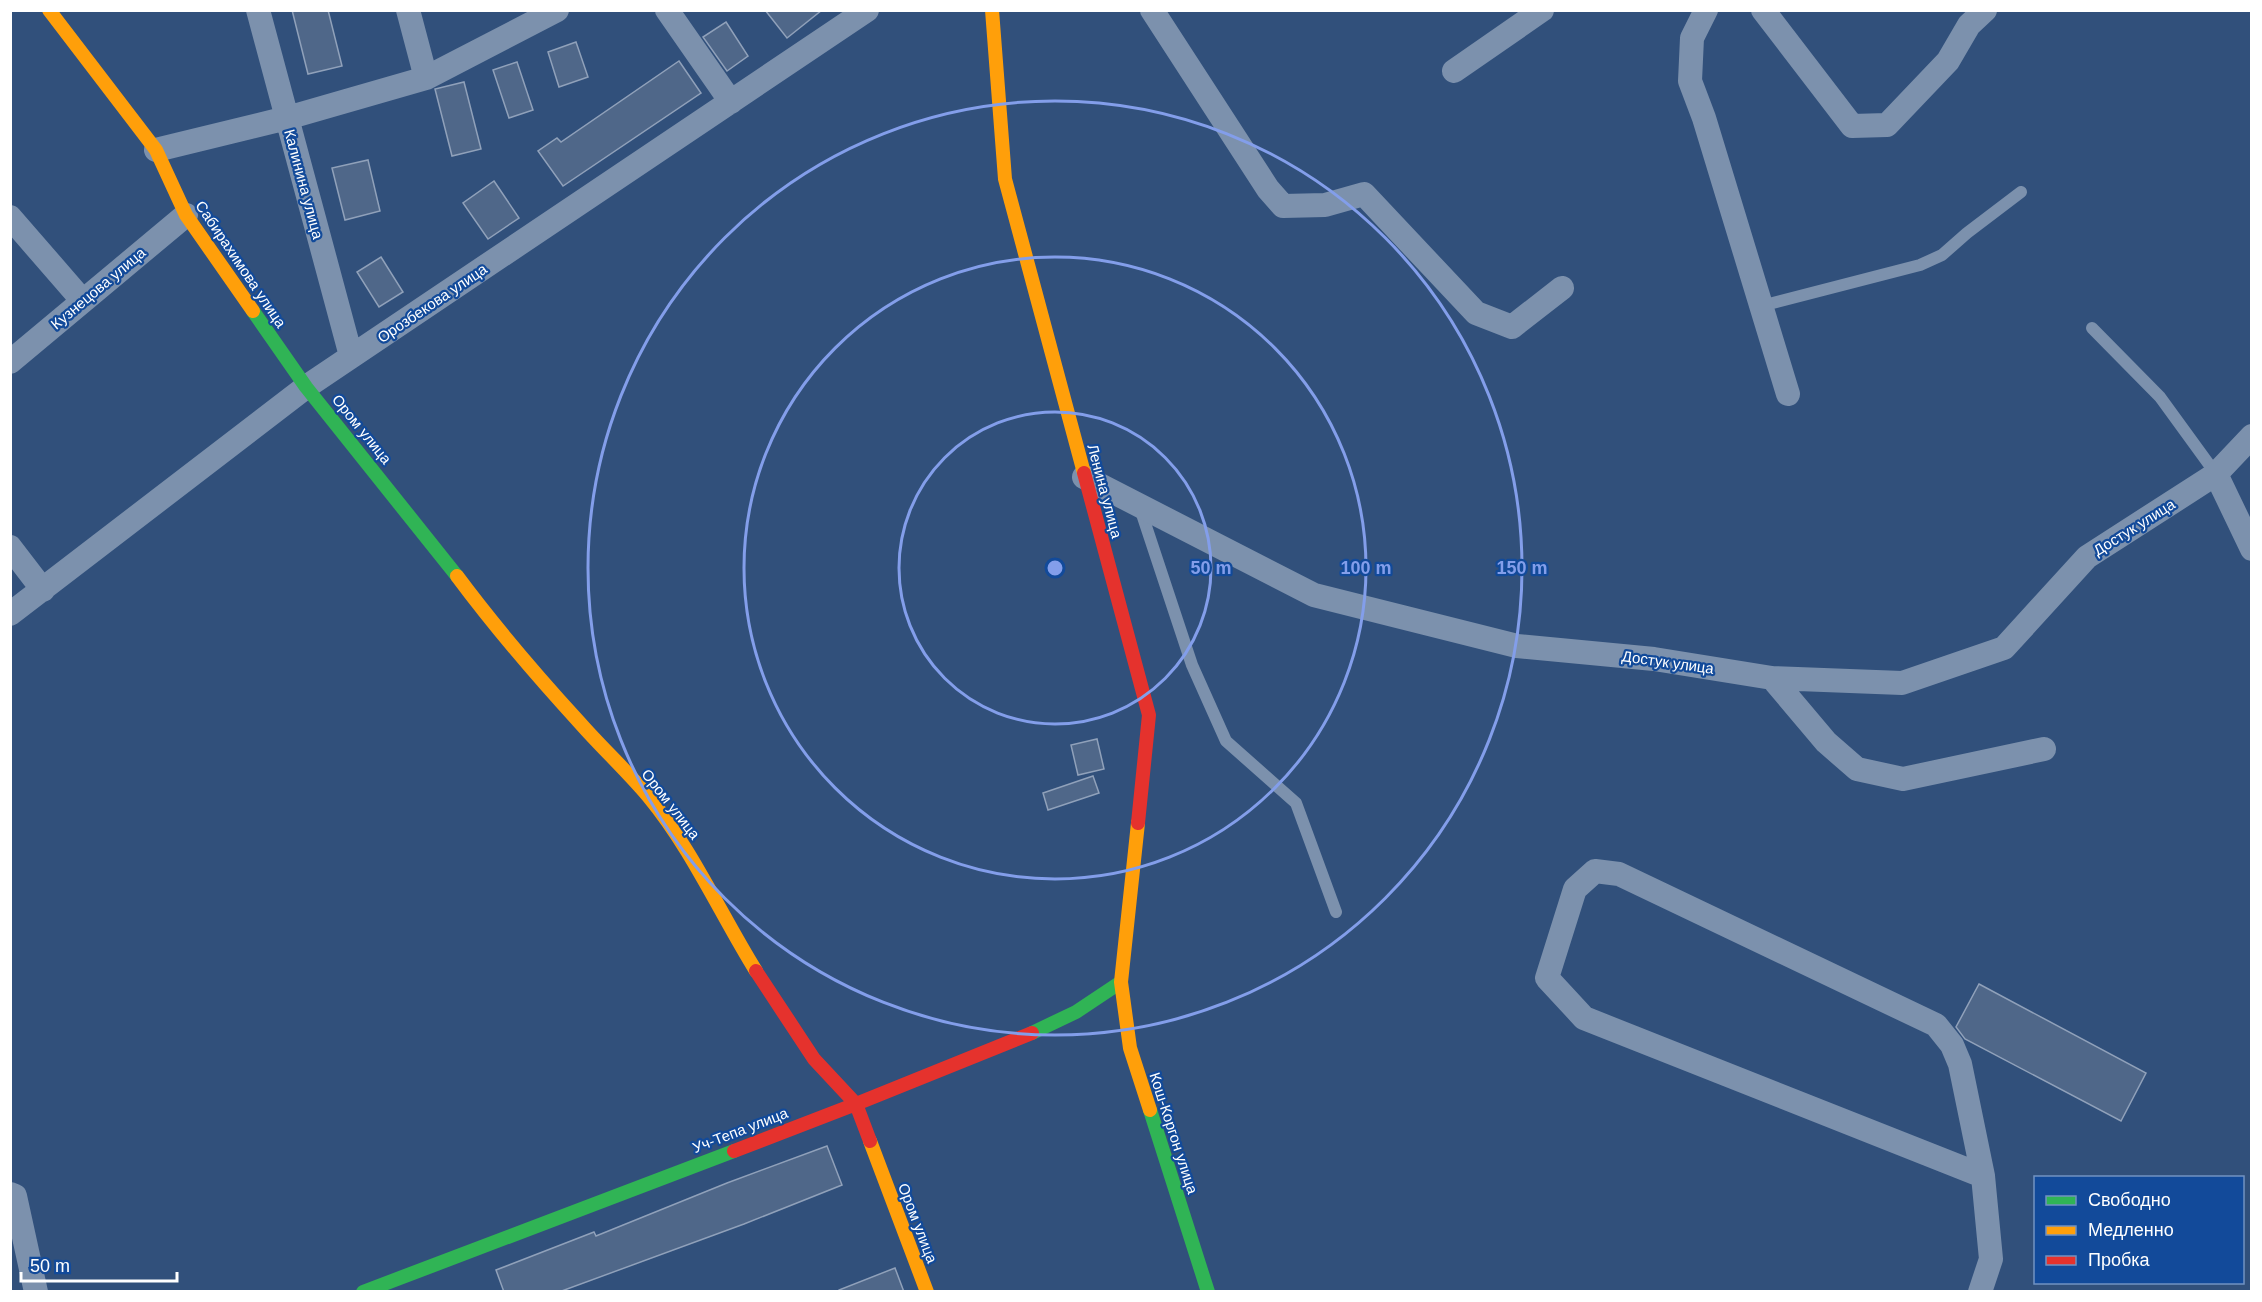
<svg xmlns="http://www.w3.org/2000/svg" width="2262" height="1302" font-family="Helvetica,sans-serif">
	<rect width="100%" height="100%" fill="#31507b"/>
	<path fill="#4f6789" stroke="#90a1ba" stroke-width="1.5" d="M292,10H328L342,66L308,74Z
		M765,10H822L787,38Z
		M726,22L748,56L727,71L703,37Z
		M576,42L588,77L559,87L548,52Z
		M679,61L701,93L563,186L538,151L557,138L561,142Z
		M517,62L533,110L509,118L493,70Z
		M464,82L481,149L452,156L435,89Z
		M368,160L380,211L345,220L332,168Z
		M494,181L519,218L488,239L463,203Z
		M381,257L403,292L379,307L357,272Z
		M1097,739L1104,769L1078,775L1071,745Z
		M1093,776L1099,793L1048,810L1043,793Z
		M1979,984L2146,1073L2121,1121L1965,1039L1956,1027Z
		M827,1146L842,1185L744,1224L559,1292H504L496,1270L594,1232L596,1236L727,1183Z
		M895,1268L904,1292H839V1290Z"/>
	<g fill="none" stroke-linecap="round" stroke-linejoin="round">
		<path stroke="#7c91ad" stroke-width="12" d="M1761,306L1920,265L1942,255L1967,233L2021,192
			M2092,328L2160,397L2216,474
			M1140,508L1192,665L1226,741L1296,803L1336,912"/>
		<path stroke="#7c91ad" stroke-width="24" d="M258,10L351,356
			M408,10L426,78
			M667,10L731,102
			M1152,10L1268,189L1283,206L1325,205L1364,194L1476,313L1512,327L1562,288
			M1706,10L1692,38L1690,81L1704,118L1788,394
			M1763,10L1852,126L1887,125L1948,61L1969,25L1985,10
			M1454,71L1542,10
			M156,150L287,118L426,78L557,10
			M10,217L82,300
			M10,362L186,215
			M2216,474L2252,549
			M1084,477L1314,595L1517,646L1654,659L1772,678L1902,683L2004,648L2087,557L2216,474L2252,436
			M10,547L43,590
			M10,614L306,387L867,10
			M1772,678L1826,742L1857,769L1903,779L2044,749
			M10,1194L15,1196L36,1292
			M1980,1292L1991,1259L1983,1176L1960,1064L1952,1045L1936,1025L1619,874L1595,871L1575,889L1547,978L1584,1018L1983,1176"/>
		<path stroke="#30b455" stroke-width="14" d="M253,311L306,387L457,576
			M1032,1033L1076,1012L1121,982
			M1150,1110L1208,1292
			M363,1292L734,1151"/>
		<path stroke="#ff9f0a" stroke-width="14" d="M49,10L156,150L186,215L253,311
			M992,10L1005,179L1084,473
			M457,576C495,627 537,676 580,723C602,748 627,771 648,796C692,849 720,913 756,971
			M1138,823L1121,982L1130,1048L1150,1110
			M870,1141L927,1292"/>
		<path stroke="#e5322d" stroke-width="14" d="M1084,473L1149,715L1138,823
			M756,971L814,1059L856,1104L870,1141
			M734,1151L856,1104L1032,1033"/>
	</g>
	<g fill="none" stroke="#839eea" stroke-width="3">
		<circle cx="1055" cy="568" r="156"/>
		<circle cx="1055" cy="568" r="311"/>
		<circle cx="1055" cy="568" r="467"/>
	</g>
	<g text-anchor="middle" dominant-baseline="central" stroke-width="4.5" stroke-linejoin="round" paint-order="stroke">
		<g font-size="15" fill="#fff" stroke="#124a9a">
			<text transform="translate(304 184) rotate(75)">Калинина улица</text>
			<text transform="translate(241 264) rotate(56)">Сабирахимова улица</text>
			<text transform="translate(98 288) rotate(-40)">Кузнецова улица</text>
			<text transform="translate(432 303) rotate(-34)">Орозбекова улица</text>
			<text transform="translate(362 429) rotate(51)">Ором улица</text>
			<text transform="translate(1105 491) rotate(75)">Ленина улица</text>
			<text transform="translate(2134 527) rotate(-32)">Достук улица</text>
			<text transform="translate(1668 662) rotate(8)">Достук улица</text>
			<text transform="translate(671 804) rotate(52)">Ором улица</text>
			<text transform="translate(740 1130) rotate(-21)">Уч-Тепа улица</text>
			<text transform="translate(1174 1133) rotate(72)">Кош-Коргон улица</text>
			<text transform="translate(918 1223) rotate(69)">Ором улица</text>
		</g>
	</g>
	<circle cx="1055" cy="568" r="9" fill="#839eea" stroke="#124a9a" stroke-width="3"/>
	<g font-size="18" text-anchor="middle" font-weight="bold" fill="#839eea" stroke="#124a9a" stroke-width="4.5" stroke-linejoin="round" paint-order="stroke">
		<text x="1211" y="574">50 m</text>
		<text x="1366" y="574">100 m</text>
		<text x="1522" y="574">150 m</text>
	</g>
	<rect width="2262" height="1302" fill="none" stroke="#ffffff" stroke-width="24"/>
	<rect x="2034" y="1176" width="210" height="108" fill="#124a9a" stroke="#7192c2" stroke-width="1.5"/>
	<rect x="2046" y="1196" width="30" height="9" fill="#30b455" stroke="#7192c2" stroke-width="1.5"/>
	<text x="2088" y="1206" font-size="18" fill="#ffffff">Свободно</text>
	<rect x="2046" y="1226" width="30" height="9" fill="#ff9f0a" stroke="#7192c2" stroke-width="1.5"/>
	<text x="2088" y="1236" font-size="18" fill="#ffffff">Медленно</text>
	<rect x="2046" y="1256" width="30" height="9" fill="#e5322d" stroke="#7192c2" stroke-width="1.5"/>
	<text x="2088" y="1266" font-size="18" fill="#ffffff">Пробка</text>
	<path d="M21 1272v9h156v-9" fill="none" stroke="#ffffff" stroke-width="3"/>
	<text x="30" y="1272" font-size="18" fill="#ffffff" stroke="#124a9a" stroke-width="4.5" paint-order="stroke">50 m</text>
</svg>
